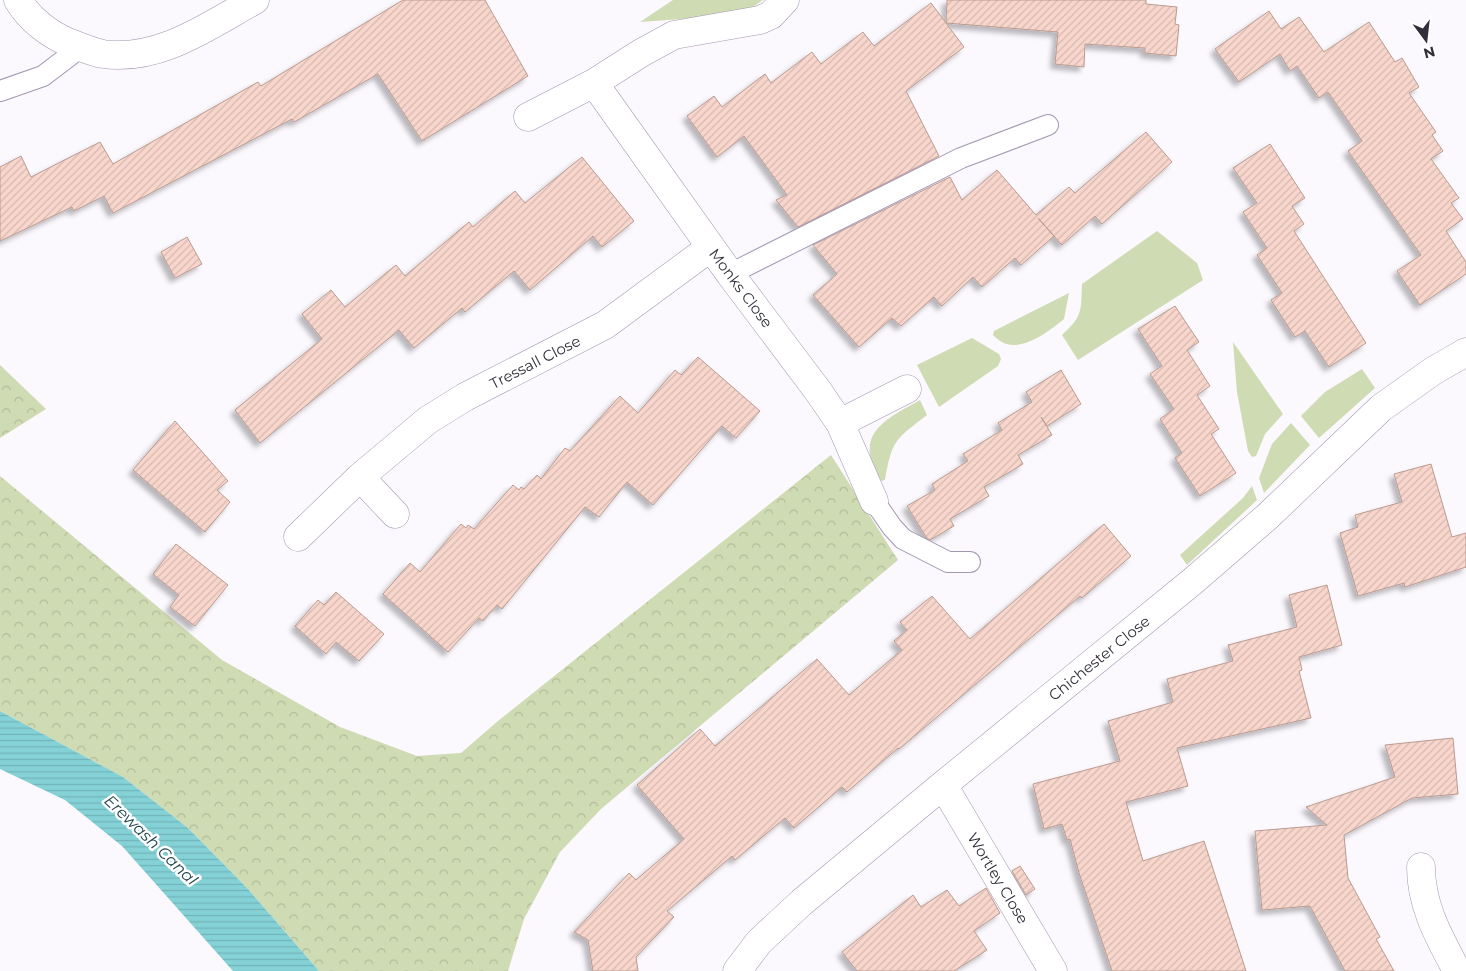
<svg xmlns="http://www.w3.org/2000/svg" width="1466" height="971" font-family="Montserrat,sans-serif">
	<defs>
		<pattern id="park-crowns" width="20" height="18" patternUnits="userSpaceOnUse" patternTransform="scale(1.25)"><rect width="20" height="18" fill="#cfdbb2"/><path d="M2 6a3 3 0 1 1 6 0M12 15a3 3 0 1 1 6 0" fill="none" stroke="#b2bc9a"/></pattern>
		<pattern id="water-rules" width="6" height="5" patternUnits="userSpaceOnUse" patternTransform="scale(1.25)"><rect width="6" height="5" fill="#84d1d6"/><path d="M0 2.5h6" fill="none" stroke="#72b4b8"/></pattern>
		<pattern id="building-hatch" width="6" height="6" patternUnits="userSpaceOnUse" patternTransform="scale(1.25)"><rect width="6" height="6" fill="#f8d6cc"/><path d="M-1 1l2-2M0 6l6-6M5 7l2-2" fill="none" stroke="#d5b8b0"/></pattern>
		<filter id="shadow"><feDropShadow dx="-4.5" dy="4.5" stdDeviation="2.5" flood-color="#0004"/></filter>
	</defs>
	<rect width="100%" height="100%" fill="#fbf8fe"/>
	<path fill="#cfdbb2" d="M673,0H763L753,7L737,12L682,19L640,22Z
		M1157,231L1197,263L1203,280L1078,360L1062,335C1083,316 1081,311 1082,284Z
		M1069,293L1064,319C1052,329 1031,345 1014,345C1005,345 999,341 993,335L994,331Z
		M972,338L999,354L1001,359L998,366L939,407L917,365Z
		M1233,342L1283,414L1265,434L1256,456L1252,457L1248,451L1237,392Z
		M1362,369L1375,388L1319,438L1301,416L1325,392Z
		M920,400L927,415C896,439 892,439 885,480L881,481C878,474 873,467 871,459C862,427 898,413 920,400Z
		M1291,423L1310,445L1264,493L1259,478L1272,444Z
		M1252,486L1257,500L1187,565L1180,555L1243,498Z"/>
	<path fill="url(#park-crowns)" d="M0,365L46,409L0,438Z
		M831,455L898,560L601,809L560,852L524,919L508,971H319L248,889L188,828L123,777L0,711V476L222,660L340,727L417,756L461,753L498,721Z"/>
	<path fill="url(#water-rules)" d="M0,711L123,777L188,828L248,889L319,971H233L122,846L65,800L0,769Z"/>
	<path fill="url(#building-hatch)" stroke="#ba9b91" filter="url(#shadow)" d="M403,0H485L528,76L422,141L378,74L294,122L292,119L113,213L104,196L74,211L72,207L0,241V167L21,156L31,177L100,142L113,164L258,82L261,86Z
		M947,0H1146V4L1177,7L1175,24L1179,25L1176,56L1145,53V48L1085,44L1084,67L1055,64L1058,32L946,23Z
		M931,3L964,47L906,91L939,156L798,227L776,200L787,195L744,136L717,157L687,116L714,96L722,107L765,74L771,83L812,52L821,64L863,32L874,46Z
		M1269,11L1281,29L1299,17L1324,52L1369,22L1395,62L1402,58L1419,87L1409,93L1436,132L1432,135L1443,151L1431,159L1459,198L1451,203L1463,219L1446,231L1466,262V274L1420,305L1397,271L1421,255L1348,151L1362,141L1328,92L1319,98L1297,66L1290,71L1280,54L1239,82L1215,49Z
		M1146,132L1172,162L1102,224L1095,216L1062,245L1038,218L1054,236L1021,265L1015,258L982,287L973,277L942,306L934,297L901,326L892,318L859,347L813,295L837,274L813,245L950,177L962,200L997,170L1036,215L1069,187L1075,193Z
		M1270,144L1305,198L1292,206L1304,224L1294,231L1366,343L1329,367L1305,331L1295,337L1271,300L1282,293L1257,255L1267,248L1243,212L1257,203L1233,168Z
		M582,157L634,221L602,247L593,236L530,290L514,271L465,312L462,308L414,348L399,330L260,443L235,410L322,339L302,314L331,290L345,307L396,265L405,276L469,222L473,227L515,191L525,203Z
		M187,237L202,264L175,278L161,252Z
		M1175,306L1199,342L1187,350L1210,386L1197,395L1219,429L1211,434L1236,473L1200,496L1175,458L1182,453L1160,419L1174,409L1150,374L1162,366L1138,329Z
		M698,357L760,411L736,438L722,426L653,505L627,482L599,517L585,507L502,609L497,605L483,621L479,618L448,652L383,594L410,563L420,572L461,524L466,528L468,525L474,529L513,485L519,490L521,487L524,489L537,475L541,479L565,448L570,451L620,396L638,413L675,370L681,375Z
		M1061,370L1081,404L1047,426L1041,417L1052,435L1018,455L1023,464L984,487L989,496L950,519L954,526L930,540L926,537L907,506L935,490L932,484L968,461L963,454L1002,430L998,423L1032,402L1026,392Z
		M175,421L228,481L217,490L230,502L205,532L133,470Z
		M1431,464L1452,537L1466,533V567L1405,587L1404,583L1358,596L1340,533L1358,527L1355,515L1402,502L1394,474Z
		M1104,524L1131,556L1082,598L1080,596L899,749L898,748L847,792L842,787L794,828L785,818L735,860L732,856L667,911L674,917L636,957L638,971H593L588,940L574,932L629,873L636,880L684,839L637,785L700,729L715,746L817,659L849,695L902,650L894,641L907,630L900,622L932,596L970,639Z
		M176,544L228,585L195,626L170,607L179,595L153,574Z
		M1327,585L1342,645L1299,657L1302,670L1299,671L1311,718L1177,748L1188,786L1126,802L1143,861L1204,841L1246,971H1112L1079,873L1070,839L1067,840L1062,824L1044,829L1033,784L1120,761L1108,721L1173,702L1167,679L1233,661L1228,645L1297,627L1289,595Z
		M336,592L384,634L359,661L336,642L326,654L295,626L318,600L324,605Z
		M1453,738L1458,794L1412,798L1344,835L1348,878L1380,937L1376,939L1394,971H1345L1310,906L1262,910L1255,831L1327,825L1306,807L1395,777L1385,745Z
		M1020,866L1035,889L1026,895L1012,871Z
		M986,888L1000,913L974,931L987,950L954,971H857L842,952L913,895L921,907L947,890L959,906Z"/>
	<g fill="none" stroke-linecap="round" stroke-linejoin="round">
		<defs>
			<path id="service" d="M0,91L43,76L81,47
				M730,274L961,158L1048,125
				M874,501L892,527L903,539L948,562H970"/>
			<path id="minor" d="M18,0C29,19 50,35 70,43C81,47 92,52 103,54C159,62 208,26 255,0
				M594,83L730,274L818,391L840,423L874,501
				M528,117L594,83L641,53L674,35L760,20L771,15L785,0
				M840,423L907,389
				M360,477L395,514
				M298,537L360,477L428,420L465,397L605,325L711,247
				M943,785L1053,971
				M1421,867C1421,906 1439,937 1457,971
				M737,971L759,942L802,902L943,785L1193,581L1268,516L1381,408L1433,371L1466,352"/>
		</defs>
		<use href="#service" stroke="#a397b2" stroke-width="22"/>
		<use href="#minor" stroke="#a397b2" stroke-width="29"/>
		<use href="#service" stroke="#fff" stroke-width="20"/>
		<use href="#minor" stroke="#fff" stroke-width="28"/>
	</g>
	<g text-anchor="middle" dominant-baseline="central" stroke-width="5" stroke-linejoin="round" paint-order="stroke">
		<g font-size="15" fill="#332e39" stroke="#fff">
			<text transform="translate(741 288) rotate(53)">Monks Close</text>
			<text transform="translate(535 362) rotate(-27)">Tressall Close</text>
			<text transform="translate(1099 658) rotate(-39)">Chichester Close</text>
			<text transform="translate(998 878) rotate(59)">Wortley Close</text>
		</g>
		<g font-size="16" font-style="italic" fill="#204648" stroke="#fff">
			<text transform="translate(151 840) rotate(44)">Erewash Canal</text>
		</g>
	</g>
	<g transform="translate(1426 40) rotate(165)" stroke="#ffffff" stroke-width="4" paint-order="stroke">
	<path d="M0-4L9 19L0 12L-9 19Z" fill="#332e39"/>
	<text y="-8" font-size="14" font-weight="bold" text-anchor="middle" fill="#332e39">N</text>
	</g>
</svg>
